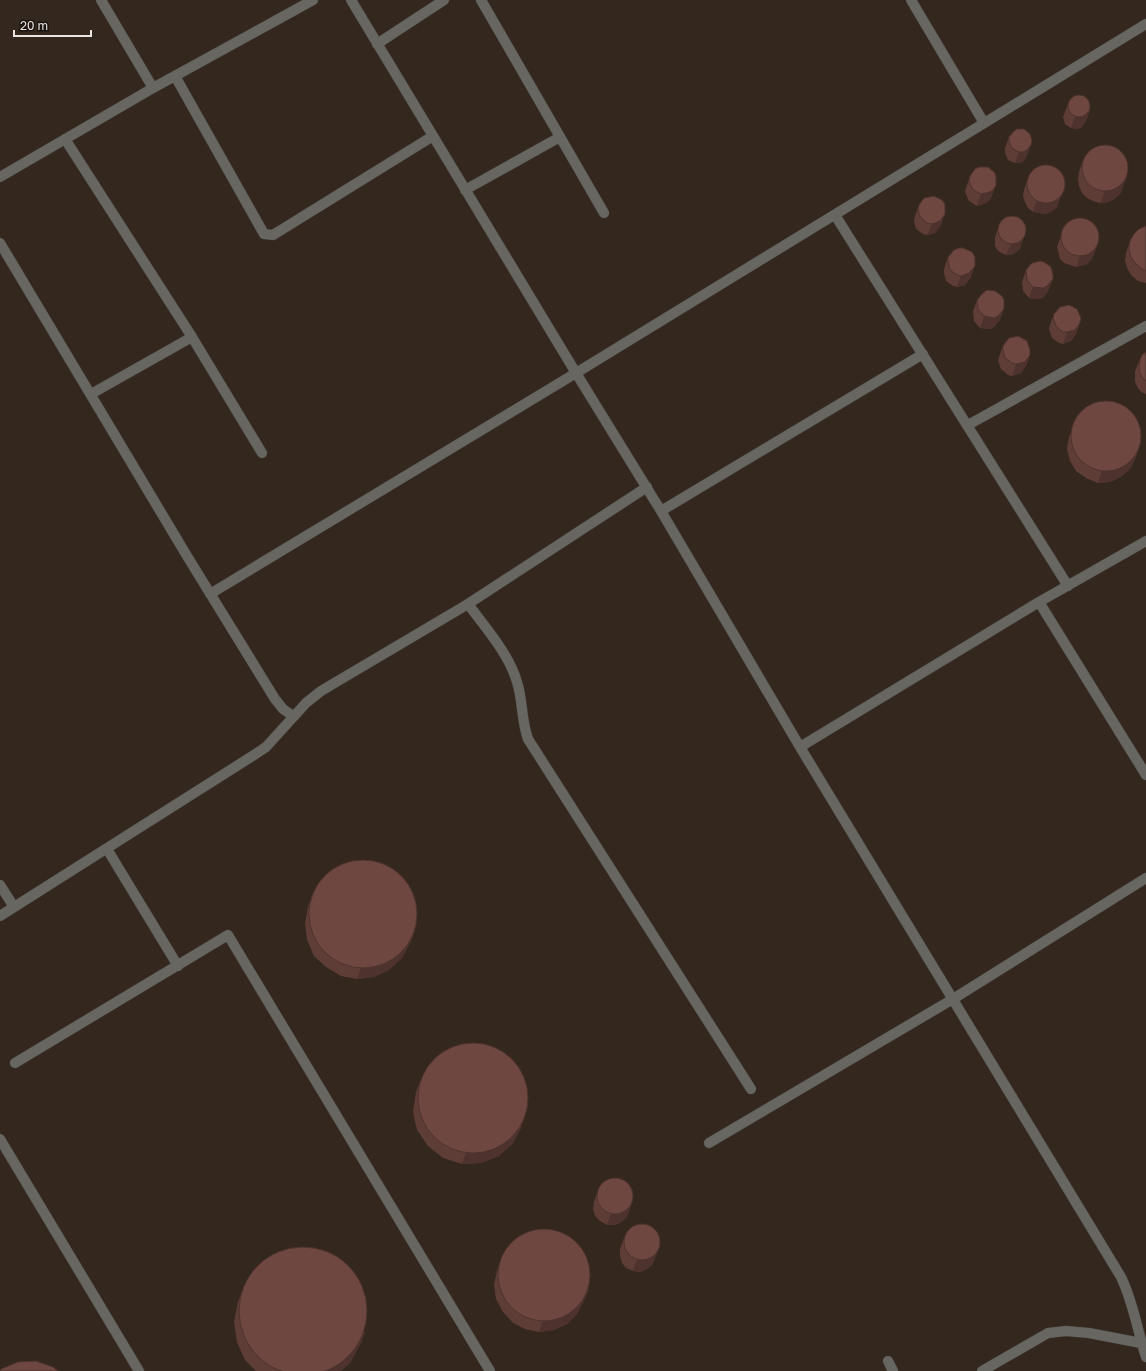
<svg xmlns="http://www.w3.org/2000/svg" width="1146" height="1371" font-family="'Golos Text',sans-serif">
	<rect width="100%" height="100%" fill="#251f19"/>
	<path fill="#33271e" d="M0,0H1146V1371H0Z"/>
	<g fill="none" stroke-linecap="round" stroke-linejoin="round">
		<defs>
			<path id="minor" d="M101,0L153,88
				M351,0L576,373L661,511L800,747L1121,1277C1134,1304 1137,1330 1146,1357
				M481,0L604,213
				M911,0L984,123
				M377,44L444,0
				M175,76L264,234L273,235L433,136
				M65,139L192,337L262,453
				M0,177L153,88L313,0
				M465,190L560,137
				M835,215L1068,586
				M0,243L187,556L275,699L283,709L293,716
				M91,394L192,337
				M968,425L1146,326
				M661,511L923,354
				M210,594L576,373L1146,24
				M1039,602L1146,775
				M468,604C485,627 509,654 517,682C523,700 521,720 528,739L751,1089
				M800,747L1039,602L1146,541
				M107,849L178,966
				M0,885L14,907
				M0,916L254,755L266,747L306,703L321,691L468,604L647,487
				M15,1063L228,935L490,1371
				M0,1139L139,1371
				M709,1143L953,999L1146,878
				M888,1361L893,1371
				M982,1371L1048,1333L1066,1331L1089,1333L1141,1343"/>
		</defs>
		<use href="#minor" stroke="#413b35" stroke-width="11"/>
		<use href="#minor" stroke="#676661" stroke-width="10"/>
	</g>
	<path fill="#5f3d37" d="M1070,99L1090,110L1086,121L1082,127L1078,129L1071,128L1065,124L1063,117Z
		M1009,137L1027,156L1023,162L1019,163H1015L1008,160L1005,153V148Z
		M1083,160L1123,187L1120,194L1114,199L1108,202L1100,203L1093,201L1087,198L1082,193L1079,186L1078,179L1079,172Z
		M970,176L996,185L990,200L986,203L977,206L969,201L965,192L966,188Z
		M1028,178L1065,185L1057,207L1052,211L1046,214L1033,212L1028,208L1025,202L1023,196L1024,190Z
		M919,205L941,225L935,233L927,235L923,234L916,229L914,221L915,216Z
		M999,226L1021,246L1019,250L1011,255H1006L998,251L995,246V237Z
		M1146,226V283L1138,281L1131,275L1127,268L1125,261L1126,253L1130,241Z
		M1061,236L1098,243L1094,254L1091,260L1087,264L1076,267L1064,263L1060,259L1057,247Z
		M948,257L971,277L965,285L957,287L953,286L946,281L944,273V269Z
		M1026,270L1053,279L1048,291L1043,298L1038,299L1029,298L1023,291L1022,282Z
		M977,300L1000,320L994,327L990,329L980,328L974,321L973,311Z
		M1054,314L1080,323L1076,334L1071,341L1063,344L1059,343L1052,338L1049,329L1050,325Z
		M1003,346L1030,355L1026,366L1021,373L1012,376L1008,375L1001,369L998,361L999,357Z
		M1146,352V394L1141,392L1138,388L1135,382V371L1140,360Z
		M1073,426L1139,448L1135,459L1130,469L1121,477L1110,482L1098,483L1086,478L1076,471L1070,461L1067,449L1069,437Z
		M312,895L415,930L411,941L402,958L389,970L374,977L357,979L341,976L326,967L314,956L307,940L305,923L308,907Z
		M420,1081L521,1128L513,1143L499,1156L481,1163L462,1164L443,1158L428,1146L417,1130L413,1112L416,1092Z
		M598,1191L629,1212L626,1218L620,1223L614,1225H607L600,1221L595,1216L593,1209L594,1202Z
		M624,1238L655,1258L652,1265L647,1269L640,1272L633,1271L626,1268L622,1263L620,1256V1249Z
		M501,1259L589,1289L584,1300L577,1314L567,1324L554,1330L539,1332L525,1329L513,1323L503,1312L496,1299L494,1285L497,1271Z
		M242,1291L365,1332L361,1343L350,1363L341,1371H256L245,1360L237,1342L234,1322L238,1302Z"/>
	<path fill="#4d322d" d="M1090,110L1086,121L1082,127L1078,129L1071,128L1075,117Z
		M1031,145L1027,156L1023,162L1019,163H1015L1019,152Z
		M1128,175L1123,187L1120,194L1114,199L1108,202L1100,203L1105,192Z
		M996,185L990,200L986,203L977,206L981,194Z
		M1061,196L1057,207L1052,211L1046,214L1033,212L1037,201Z
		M945,214L941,225L935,233L927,235L932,224Z
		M1025,235L1021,246L1019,250L1011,255H1006L1011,244Z
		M1098,243L1094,254L1091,260L1087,264L1076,267L1080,256Z
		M975,266L971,277L965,285L957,287L961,276Z
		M1053,279L1048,291L1043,298L1038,299L1029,298L1033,287Z
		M1004,309L1000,320L994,327L990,329L980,328L984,316Z
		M1080,323L1076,334L1071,341L1063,344L1067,332Z
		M1030,355L1026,366L1021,373L1012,376L1016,364Z
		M1139,448L1135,459L1130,469L1121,477L1110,482L1098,483L1102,471Z
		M415,930L411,941L402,958L389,970L374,977L357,979L361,968Z
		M525,1116L521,1128L513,1143L499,1156L481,1163L462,1164L466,1153Z
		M633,1200L629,1212L626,1218L620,1223L614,1225H607L611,1214Z
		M660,1247L652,1265L647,1269L640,1272L633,1271L637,1260Z
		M589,1289L584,1300L577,1314L567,1324L554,1330L539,1332L543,1321Z
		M365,1332L361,1343L350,1363L341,1371H327Z"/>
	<path fill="#6e4740" stroke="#4d322d" d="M1068 106a11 11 0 1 1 22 0a11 11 0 1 1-22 0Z
		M1017,129H1024L1030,134L1032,141L1031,145L1027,150L1023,152H1019L1012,148L1009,141V137L1014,131Z
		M1082 168a23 23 0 1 1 46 0a23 23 0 1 1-46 0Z
		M1027 184a19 19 0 1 1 38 0a19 19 0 1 1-38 0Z
		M979,167H988L995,173L996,177V185L994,189L990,192L981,194L973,190L969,181L970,176L975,169Z
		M934,196L942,200L945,204V214L940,221L932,224L927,223L920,217L918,209L919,205L924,198Z
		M998 230a14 14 0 1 1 28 0a14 14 0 1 1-28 0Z
		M1061 237a19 19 0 1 1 38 0a19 19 0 1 1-38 0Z
		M1146,226V271L1142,269L1136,264L1131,257L1129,249L1130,241L1134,234L1139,229Z
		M959,248H963L972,252L975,257V266L969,273L961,276L957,275L950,270L948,261V257L954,250Z
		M1040,261L1044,262L1051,267L1053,275V279L1047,286L1043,288L1033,287L1027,280L1026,270L1032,263Z
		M987,290L995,291L1002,296L1004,300V309L998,316L994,318L984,316L978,309L977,300L983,293Z
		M1069,305L1077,309L1081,318L1080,323L1075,330L1067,332H1063L1056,326L1053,318L1054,314L1060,307Z
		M1018,336L1027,341L1030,350V355L1025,362L1016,364L1012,363L1005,358L1003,350V346L1009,338Z
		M1146,352V381L1142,377L1139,371L1140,360L1142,355Z
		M1071 436a35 35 0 1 1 70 0a35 35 0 1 1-70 0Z
		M309 914a54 54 0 1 1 108 0a54 54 0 1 1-108 0Z
		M418 1098a55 55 0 1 1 110 0a55 55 0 1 1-110 0Z
		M597 1196a18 18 0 1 1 36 0a18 18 0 1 1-36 0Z
		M624 1242a18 18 0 1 1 36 0a18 18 0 1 1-36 0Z
		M498 1275a46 46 0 1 1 92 0a46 46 0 1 1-92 0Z
		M239 1311a64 64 0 1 1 128 0a64 64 0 1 1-128 0Z
		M36,1361L53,1367L58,1371H0L1,1369L18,1362Z"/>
	<path d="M14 30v6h77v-6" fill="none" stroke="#eae5e2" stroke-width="2"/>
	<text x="20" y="30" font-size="12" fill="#eae5e2" stroke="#1c1510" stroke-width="3" paint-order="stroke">20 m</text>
</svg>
